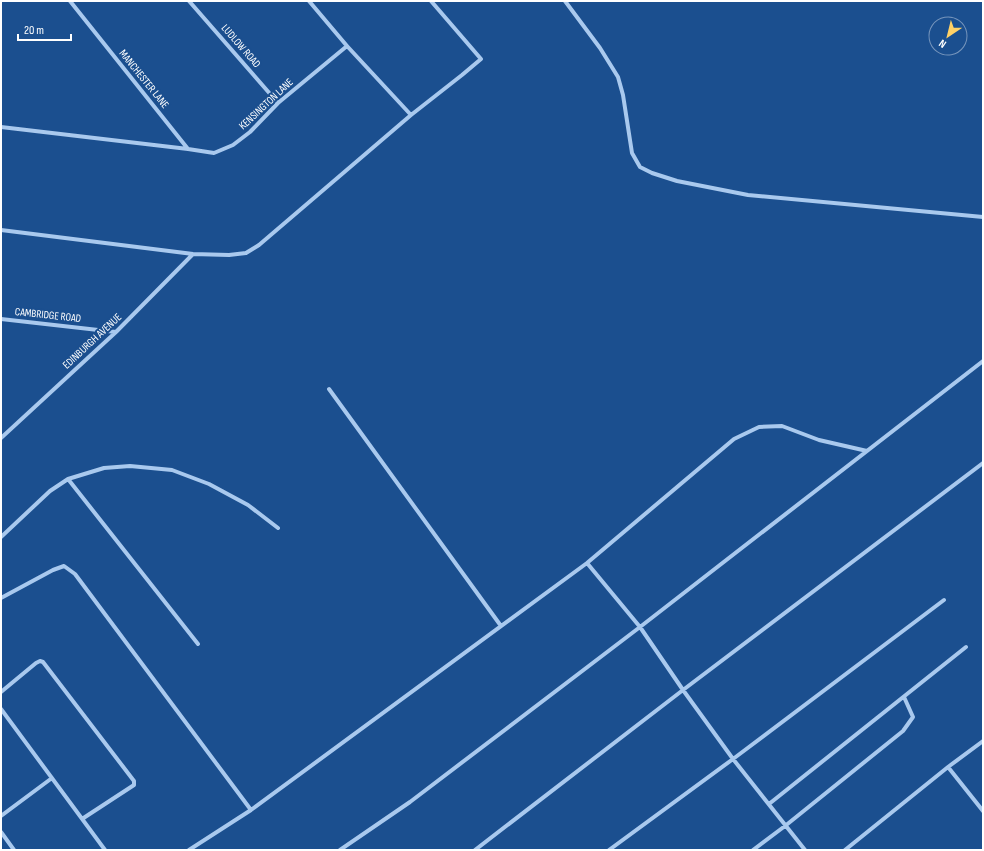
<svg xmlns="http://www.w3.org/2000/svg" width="984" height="851" font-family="'Sofia Sans Condensed',sans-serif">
	<rect width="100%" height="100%" fill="#1b4f8f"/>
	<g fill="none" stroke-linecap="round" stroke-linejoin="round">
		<path stroke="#a9c9ee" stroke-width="4" d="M70,1L188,149
			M189,1L278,103
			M309,1L347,46L411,115
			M565,1L600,48L618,77L623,95L632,153L640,167L652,173L677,181L748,195L983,217
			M1,127L188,149L214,153L233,145L250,132L278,103L347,46
			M1,230L193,254L229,255L246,253L259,245L411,115L462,75L481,59L431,1
			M1,319L116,332
			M329,389L501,626
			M1,438L116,332L193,254
			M68,479L198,644
			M1,537L50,491L68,479L104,468L130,466L172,470L209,484L248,505L278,528
			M587,563L640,627L683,690L733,759L805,850
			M1,598L53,570L64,566L75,574L251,810
			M1,692L36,663L40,661L43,662L134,781V785L82,819
			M1,709L105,850
			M948,767L983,811
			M769,804L966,647
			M1,816L52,778
			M1,832L14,850
			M189,850L251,810L587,563L734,439L759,427L782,426L819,440L867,451
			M340,850L410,802L640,627L983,361
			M475,850L683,690L983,463
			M609,850L733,759L944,600
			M753,850L785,826L903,731L913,717L904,697
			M845,850L948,767L983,741"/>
	</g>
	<g text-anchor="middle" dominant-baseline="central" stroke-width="4" stroke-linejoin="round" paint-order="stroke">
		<g font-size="11" fill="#fff" stroke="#1b4f8f">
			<text transform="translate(241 46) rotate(49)">LUDLOW ROAD</text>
			<text transform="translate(144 79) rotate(51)">MANCHESTER LANE</text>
			<text transform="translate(266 104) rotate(-43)">KENSINGTON LANE</text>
			<text transform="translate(48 315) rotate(6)">CAMBRIDGE ROAD</text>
			<text transform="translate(92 341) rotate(-43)">EDINBURGH AVENUE</text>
		</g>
	</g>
	<rect width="984" height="851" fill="none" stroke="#ffffff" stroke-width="4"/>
	<g transform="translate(948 36) rotate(215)"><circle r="19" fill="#1b4f8f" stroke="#7695bc"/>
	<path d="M0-3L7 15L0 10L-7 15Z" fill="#ffd166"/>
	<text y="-6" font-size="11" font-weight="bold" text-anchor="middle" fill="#ffffff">N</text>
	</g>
	<path d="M18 34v6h53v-6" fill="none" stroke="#ffffff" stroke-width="2"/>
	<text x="24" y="34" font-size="12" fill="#ffffff" stroke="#1b4f8f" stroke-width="3" paint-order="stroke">20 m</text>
</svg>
